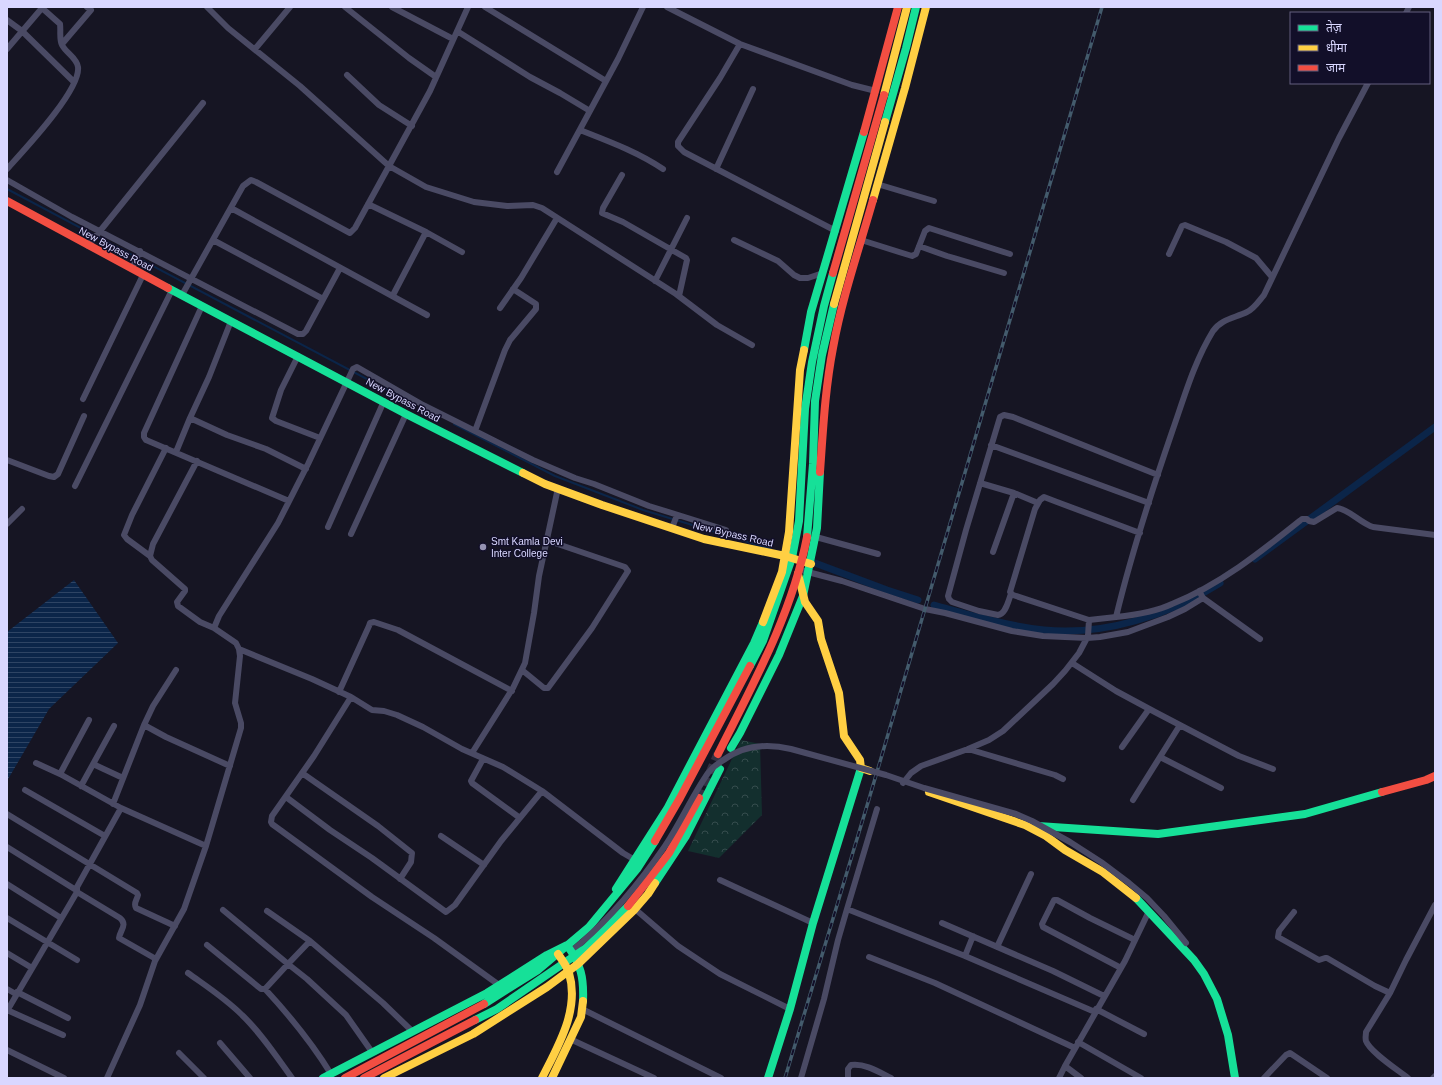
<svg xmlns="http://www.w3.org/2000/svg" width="1442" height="1085" font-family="Helvetica,'Noto Sans Devanagari',sans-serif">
	<defs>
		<pattern id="forest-crowns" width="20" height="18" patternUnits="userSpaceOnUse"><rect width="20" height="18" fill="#132f2e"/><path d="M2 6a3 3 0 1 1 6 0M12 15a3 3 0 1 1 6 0" fill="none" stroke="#354c4d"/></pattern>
		<pattern id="water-rules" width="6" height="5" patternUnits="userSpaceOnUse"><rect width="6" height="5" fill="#0b2549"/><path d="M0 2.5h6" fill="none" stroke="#2e4464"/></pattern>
	</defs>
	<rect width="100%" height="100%" fill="#161523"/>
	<path fill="url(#forest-crowns)" d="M741,740L760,744L762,815L719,858L688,851Z"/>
	<path fill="url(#water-rules)" d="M74,580L118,643L49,709L7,781V632Z"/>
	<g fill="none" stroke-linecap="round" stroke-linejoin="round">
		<path stroke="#0b2549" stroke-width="2" d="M7,189L416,405
			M454,424L555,476L643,510L771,549"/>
		<path stroke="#0b2549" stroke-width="7" d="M1255,559L1435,427
			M815,563L887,590L918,600
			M934,605C970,615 1007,626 1044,630C1104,636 1170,615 1220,583"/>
		<path stroke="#333244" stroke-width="9" stroke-dasharray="9 4.5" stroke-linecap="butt" d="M699,798L718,754"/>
		<path stroke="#4a4a64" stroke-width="6" d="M207,7L228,28L300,86L389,166L430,91L468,7
			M345,7L409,58L436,77
			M392,7L453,39
			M485,7L606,81
			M667,7L740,44L852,85L876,91
			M1406,13L1409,7
			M7,20L22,31L74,82
			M457,31L530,77L560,93L590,111
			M62,44L91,10L87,7
			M740,44L720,78L678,142V146L684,152L836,231
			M7,49L42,8L60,24C61,31 59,39 62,45C66,53 77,58 78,67C81,90 23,151 7,169
			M255,49L290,7
			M347,75L379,105L412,126
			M580,130C608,141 638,152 663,169
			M716,169L753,89
			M557,172L618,59L643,7
			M622,175L603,208L602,213L623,222L686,258L687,260L679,296
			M7,180L72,217L298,334H303L306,331L340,268
			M877,184L934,201
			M368,204L426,232L462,252
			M231,208L427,315
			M213,240L323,299
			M734,240L778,261L794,275L800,278H808L823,273
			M861,240L912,256L916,254L925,231L929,228L1010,254
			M88,246L203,103
			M919,246L947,256L1004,273
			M1169,254L1182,226L1185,225L1226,242L1256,258L1272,277
			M132,268L140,251
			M655,281L687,218
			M182,295L243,186L251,180L256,182L350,233L355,228L389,166L426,187L474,202L507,206L533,205L542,208L676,294L717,325L752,345
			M393,295L426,232
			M202,306L144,433V437L146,440L289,501
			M500,308L521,278L557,218
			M298,356L281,390L272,418L276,421L320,438
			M83,399L143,275
			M190,418L209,377L231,321
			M475,431L533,460L575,478L594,484L649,506L726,530
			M991,445L1149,503
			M176,452L190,418L227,435L266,449L306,469
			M7,460L49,476L54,477L58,474L84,416
			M197,461L153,544L150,556L152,560L185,589V591L177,602L178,606L200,622L214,628
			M980,483L1014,493L1038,503
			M75,486L172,290
			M7,524L22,509
			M328,527L384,401
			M672,528L677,515
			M351,534L406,414
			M816,537L878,554
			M993,552L1014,493
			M150,556L127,539L124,535L132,515L166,448
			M804,571L842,581L925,609L945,613L1012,631L1043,636L1087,638L1100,637L1128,632L1168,617L1185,609L1203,598L1199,591
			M1011,594C1008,601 1006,614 998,615L979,611L952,602L949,599L948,596L966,530L1000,417L1004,415L1013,417L1158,475
			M1203,598L1260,639
			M1116,617C1135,615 1155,612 1172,604C1220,585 1262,551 1302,519H1307L1309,521L1314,522L1337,508C1349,509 1360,523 1373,527L1435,535
			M1089,620L1013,595L1010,592L1035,509L1040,500L1044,497L1057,502L1140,533
			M239,649L312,679L351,697L372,710L384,711L397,715L423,727L462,749L503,767L542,791L623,853L635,860
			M1072,663L1116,691L1155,712L1239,756L1273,769
			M522,670L544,688H548L592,628L628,571L625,567L546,540
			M339,692L369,626L370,623L374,622L398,630L512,691
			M351,697L314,756L272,816L271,822L272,824L372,897L434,938L499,985
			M144,725L153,706L176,670
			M1122,747L1149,709
			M968,749L1055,775L1063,779
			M472,753L513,688L525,663L534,613L539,576L558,488
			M1160,757L1221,788
			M483,759L471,781L472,783L520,818
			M36,763L60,774L121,808L206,846
			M93,764L123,778
			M302,773L378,826L412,853L411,862L400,879
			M60,774L89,720
			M903,783L911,773L921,766L968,749L989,740L1003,731L1053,684L1065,671L1079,653L1088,636L1089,620L1116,617C1131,555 1151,493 1172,432C1184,398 1194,362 1213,331C1221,319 1235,318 1247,312C1254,309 1259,301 1264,295L1339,138L1368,83
			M81,786L114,726
			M25,790L105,836
			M286,797L330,830L372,858L446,912L455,905L501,841L542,791
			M1133,800L1180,725
			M113,804L144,725L166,737L230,766
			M121,808L77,887V892L120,918C128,925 120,930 119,938L156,959
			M7,814L137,893L138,895C137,900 133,903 136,908L175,926
			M441,836L484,865
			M7,847L76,890
			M720,880L813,923
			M7,884L61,918
			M635,909L678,946L720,974L790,1009
			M847,909L877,809
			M223,910L288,964L310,941L383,1003L412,1031
			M267,911L310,941
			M1294,912L1279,931L1278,937L1319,960L1325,958H1327L1375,986L1390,993L1406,960L1435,905
			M7,918L77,960
			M942,923L1053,971L1104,996
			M207,945L261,989H265C290,1016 312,1043 331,1074
			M997,947L1031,874
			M571,951L581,943
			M7,953L32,968
			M965,956L1095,1012
			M869,957L935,983L1075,1048
			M1121,968L1043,927L1042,924L1054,900H1057L1090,918L1135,940
			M188,973C206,986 225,998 242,1015C261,1033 276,1056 292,1078
			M7,989L16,994
			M265,989L288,964L307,979L346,1015L372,1052
			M17,992L68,1018
			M1390,993L1366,1032C1366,1035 1365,1038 1366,1041C1370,1052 1398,1070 1408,1078
			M582,1009L721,1078
			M1096,1009L1144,1034
			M7,1010L63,1035
			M7,1011L77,892
			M570,1039L654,1078
			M1078,1042L1141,1078
			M220,1043L250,1078
			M7,1050L64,1078
			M179,1053L204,1078
			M107,1078L140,1005L155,961L184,909L206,846L241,728V723L235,703L240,656L239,649L236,643L214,628L219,616L278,523L308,464L353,369L357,367L423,405L475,431L505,350L510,340L536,309V304L513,289
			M801,1078L824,999L838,940L847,909L965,956L973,936
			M848,1078V1069L851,1065C865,1063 879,1072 891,1078
			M1059,1078L1065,1066
			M1081,1078L1065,1066L1125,961L1149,911
			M1264,1078L1286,1055L1290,1053L1327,1078
			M1433,1078L1435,1076"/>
		<path stroke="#16e098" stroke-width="8" d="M885,122L906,48L916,7
			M168,288L406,414L523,473
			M804,350L811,312L864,132
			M807,537L813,464L815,401L822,355L834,304
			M750,666L763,641L792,558L799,521L805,409L812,362L824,306L833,273
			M731,748L740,733L779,655L803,596L817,528L820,472
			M1038,826L1158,834L1305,814L1382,792
			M655,883L686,836L720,769
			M616,889L667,809L754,643L763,622
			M1136,898L1194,960L1204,974L1217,999L1228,1035L1235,1078
			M484,1004L538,970L589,927L637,869L655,841
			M475,1020L497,1009L586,948L628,906
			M323,1078L487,993L547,955L567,945C581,965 584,977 583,1001
			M768,1078L790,1009L813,923L861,768"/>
		<path stroke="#ffcf43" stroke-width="8" d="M884,95L907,7
			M873,200L905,88L926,7
			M834,304L885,122
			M523,473L545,484L602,505L704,539L785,556L811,564
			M798,574L805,602L818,621L821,639L839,693L844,736L860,760L861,768L870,771
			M763,622L782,572L789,532L800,370L804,350
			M929,792L1025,825L1046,836L1065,850L1103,872L1136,898
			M384,1078L473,1034L547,987L578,964L635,909L648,894L655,883
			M542,1078C558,1046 580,1010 569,973C567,966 562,960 558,954
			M552,1078L581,1017L583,1001"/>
		<path stroke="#f24e42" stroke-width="8" d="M864,132L898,7
			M7,201L168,288
			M833,273L884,95
			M820,472C823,431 825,389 833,348C842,298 859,249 873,200
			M718,754C753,684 792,614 807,537
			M1382,792L1426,780L1435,776
			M655,841L680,798L750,666
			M628,906L669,853L699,798
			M345,1078L484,1004
			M364,1078L475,1020"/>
		<defs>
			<path id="rail" d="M785,1078L869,799L1102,7"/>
		</defs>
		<use href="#rail" stroke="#435b6c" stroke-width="3.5"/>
		<use href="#rail" stroke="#120f29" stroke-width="2" stroke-dasharray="6" stroke-linecap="butt"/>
		<path stroke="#4a4a64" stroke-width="6" d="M581,943C613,915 641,881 665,846C681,822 692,796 708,773C712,768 717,764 722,761C743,745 766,743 791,749L886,775L924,788L1016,814L1032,821L1070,842L1101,862L1129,883L1147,898L1164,916L1186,943"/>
	</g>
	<circle fill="#9593b2" stroke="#120f29" stroke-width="1.5" cx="483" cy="547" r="4"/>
	<g text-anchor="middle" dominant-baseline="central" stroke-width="3" stroke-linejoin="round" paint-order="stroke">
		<g font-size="10" fill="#d9d7ff" stroke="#120f29">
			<text transform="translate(116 249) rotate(28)">New Bypass Road</text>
			<text transform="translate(403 400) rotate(28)">New Bypass Road</text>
			<text transform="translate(733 534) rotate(13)">New Bypass Road</text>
		</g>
		<g font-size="10" fill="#d9d7ff" stroke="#120f29" text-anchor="start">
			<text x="491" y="541">Smt Kamla Devi<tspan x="491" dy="12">Inter College</tspan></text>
		</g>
	</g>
	<rect width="1442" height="1085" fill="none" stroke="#d9d7ff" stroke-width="16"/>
	<rect x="1290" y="12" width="140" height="72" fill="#120f29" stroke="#625f7f"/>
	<rect x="1298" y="25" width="20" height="6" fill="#16e098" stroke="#625f7f"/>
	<text x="1326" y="32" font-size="12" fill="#d9d7ff">तेज़</text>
	<rect x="1298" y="45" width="20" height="6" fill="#ffcf43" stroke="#625f7f"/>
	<text x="1326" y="52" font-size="12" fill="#d9d7ff">धीमा</text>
	<rect x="1298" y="65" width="20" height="6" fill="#f24e42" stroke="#625f7f"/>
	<text x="1326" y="72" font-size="12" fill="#d9d7ff">जाम</text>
</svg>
